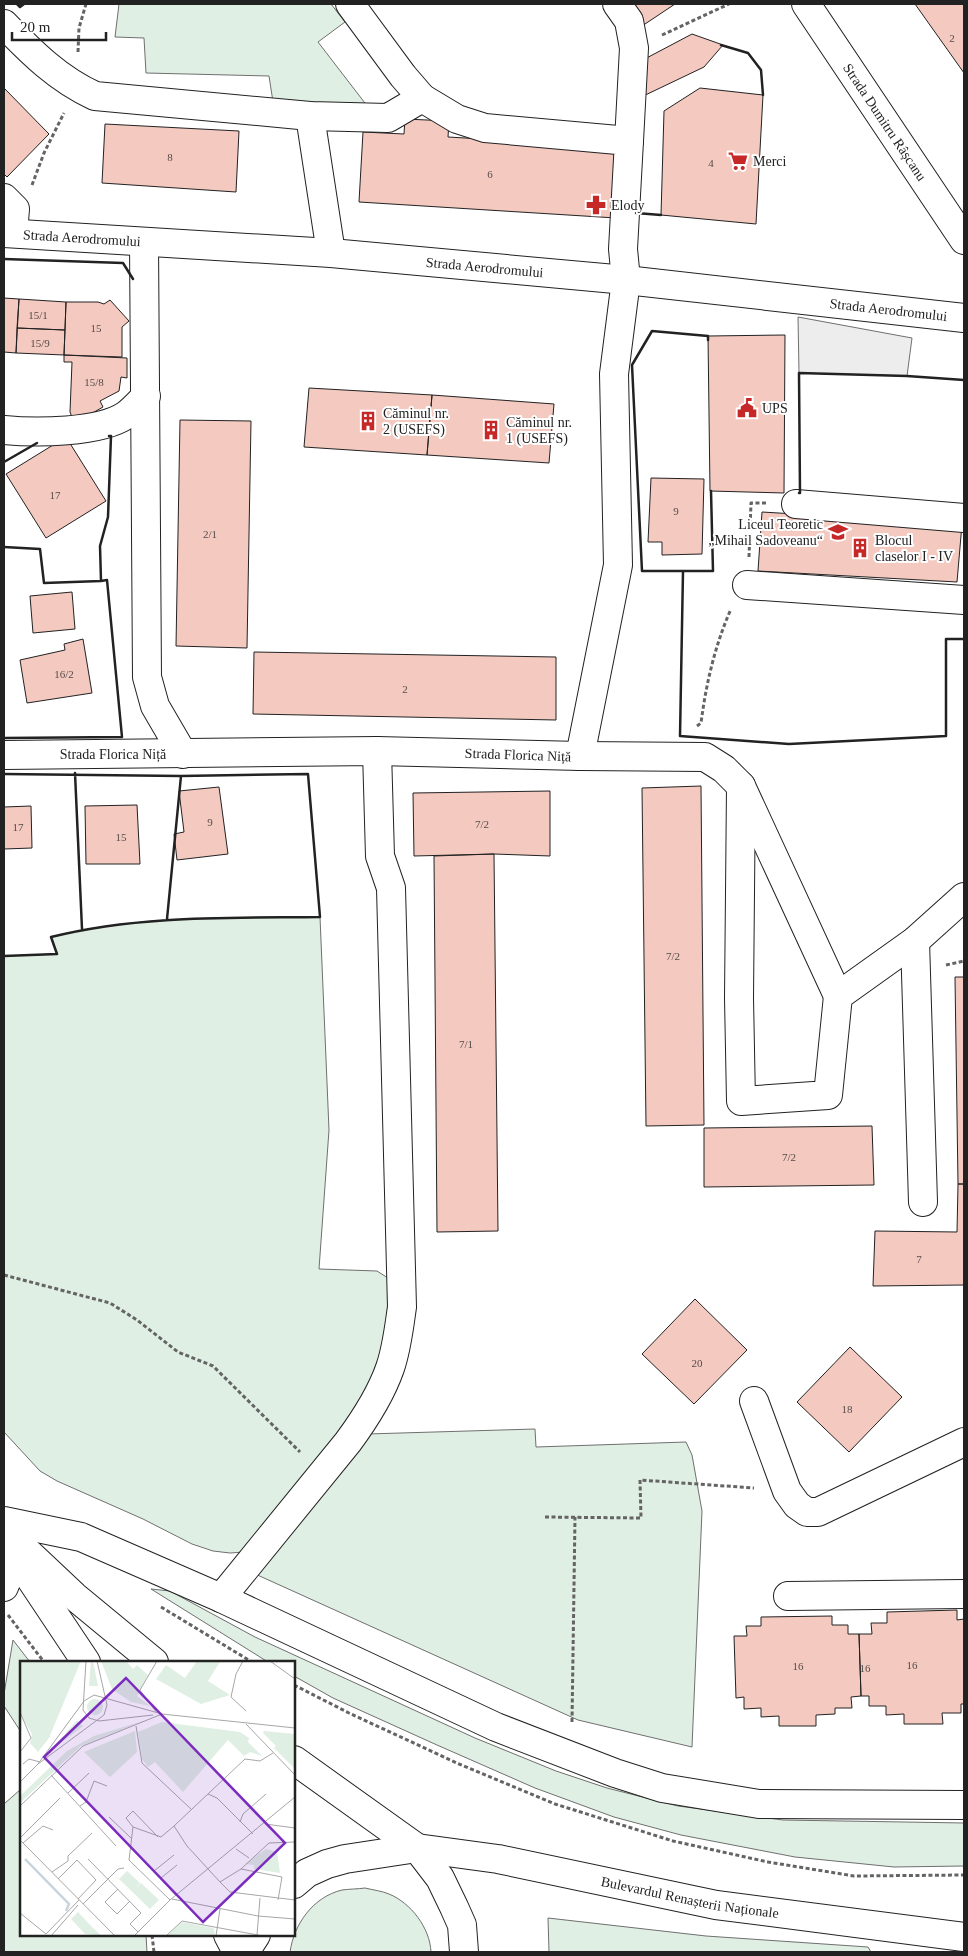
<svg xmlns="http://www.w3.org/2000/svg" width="968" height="1956" font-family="Georgia,serif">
	<rect width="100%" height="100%" fill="#fff"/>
	<path fill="#e0efe3" stroke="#6f6f6f" d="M119,4H331L345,22L318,42L368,107L273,102L269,76L146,73L144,38L115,37Z
		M320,917L329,1130L319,1269L377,1271L388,1278V1322L381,1361L366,1397L244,1552L230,1553L213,1551L192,1544L143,1519L57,1481L40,1471L4,1432V956L57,954L51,937C139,915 230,918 320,917Z
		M535,1429L536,1447L686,1442L692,1455L702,1511L692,1747L578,1720L253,1573L367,1434Z
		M151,1589L170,1591L255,1637L475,1738L556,1771L607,1788L678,1806L783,1820L964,1823V1866L894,1867L795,1857L681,1835L614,1817L535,1788L437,1745L333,1698L294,1676V1662H268Z
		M13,1640L30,1662H21V1732L4,1706V1694Z
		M21,1789V1935H146L147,1952H4V1804Z
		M365,1888C373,1890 382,1891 389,1894C411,1903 430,1928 431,1952H290C294,1924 313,1897 342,1890C349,1889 358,1889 365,1888Z
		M548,1918L706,1936L868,1947L871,1952H549Z"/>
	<path fill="#ededed" stroke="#6f6f6f" d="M798,317L912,338L907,376L799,373Z"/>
	<path fill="#f3c9c0" stroke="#222" d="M628,4H675L642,26Z
		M915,4H964V73Z
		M692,34L723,45L704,67L637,99L639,62Z
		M4,88L49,134L7,177L4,174Z
		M700,88L763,95L756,224L661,215L664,111Z
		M405,119L449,121L448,137L621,147L616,218L359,202L363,132L404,134Z
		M105,124L239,131L236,192L102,183Z
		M4,298L19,299L16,353L4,352Z
		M19,299L66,302L65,330L17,328Z
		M110,300L129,321L122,327V357L64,355L66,302H98L104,304Z
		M17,328L65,330L64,355L16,353Z
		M785,335L784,493L710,491L708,336Z
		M64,355L127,358V378L121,377L119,391L100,401L103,407L82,419L72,417L70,412L72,362H64Z
		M309,388L432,395L427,455L304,447Z
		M432,395L554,404L549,463L427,455Z
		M180,420L251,421L247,648L176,646Z
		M66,437L106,501L46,538L6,474Z
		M651,478L704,479L702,554L662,555V542H648Z
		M762,512L962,524L957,582L758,571Z
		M72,592L75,629L33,633L30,596Z
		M83,639L92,693L27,703L20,660L65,650L64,644Z
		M254,652L556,657V720L253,714Z
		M701,786L704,1125L646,1126L642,788Z
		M219,787L228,854L177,860L174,834L184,832L179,791Z
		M550,791V856L494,854L414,856L413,793Z
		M137,805L140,864H86L85,806Z
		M31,806L32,848L4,849V807Z
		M494,854L498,1231L437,1232L434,856Z
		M955,977H964V1184H958Z
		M872,1126L874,1185L704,1187V1128Z
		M958,1184H964V1285L873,1286L875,1231L957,1232Z
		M695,1299L747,1350L694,1404L642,1354Z
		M850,1347L902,1397L849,1452L797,1402Z
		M957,1610V1620L964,1619V1704H961V1713H942L943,1724H904V1714L886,1715V1706H869V1696H861L859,1634H872L871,1623H887V1612Z
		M832,1616V1625H848V1634H859L861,1696L851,1697L852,1708H835V1714L816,1715V1726H779V1716L761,1717V1708L744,1709V1697L736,1698L734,1636H747L746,1626H761V1617Z"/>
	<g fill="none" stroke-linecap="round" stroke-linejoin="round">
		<defs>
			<g id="minor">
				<path d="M350,4L403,76L422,98"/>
				<path d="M617,4L629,21L634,48L629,141"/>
				<path id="s1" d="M806,4L964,240"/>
				<path d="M4,24C32,53 58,79 95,96L310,116L388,118L422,98L457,119L485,128L629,141L623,249L626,280L614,374L618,565L580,756L377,751L4,755"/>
				<path d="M310,116L331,253"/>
				<path d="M4,198L15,209L13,233"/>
				<path id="s2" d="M4,233L331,253L626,280L964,318"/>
				<path d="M144,242L147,677L155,706L183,754"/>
				<path d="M4,430C35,433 100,433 126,415C133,410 140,402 146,396"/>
				<path d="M796,504L964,518"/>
				<path d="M747,585L964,600"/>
				<path d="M580,756L705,757L724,769L741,786L838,996"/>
				<path d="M741,786L739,998L741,1101L828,1095L838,996L915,941L964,897"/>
				<path d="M915,941L923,1202"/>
				<path d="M754,1401L787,1491L797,1505L807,1512H818L964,1442"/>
				<path d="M4,1521L81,1537L221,1598L496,1727L615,1773L662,1788L759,1804L964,1805"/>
				<path d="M4,1587L16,1557"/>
				<path d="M788,1596L964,1594"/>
				<path d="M221,1598L348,1442C365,1419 381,1394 390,1368C397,1348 399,1327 402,1307L391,888L380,856L377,751"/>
			</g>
			<g id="major">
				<path d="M4,1530L74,1596L154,1662"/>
				<path d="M14,1554L86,1662"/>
				<path d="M294,1760L417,1848L440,1878L454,1907L462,1925L464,1952"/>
				<path id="s3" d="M294,1884L307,1873L327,1864L345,1859L417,1848L498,1859L716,1905L964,1937"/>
				<path d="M228,1935L237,1952"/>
				<path d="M245,1952L256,1935"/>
			</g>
		</defs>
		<use href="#minor" stroke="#222" stroke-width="30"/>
		<use href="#major" stroke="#222" stroke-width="30"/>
		<path stroke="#646464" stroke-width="3" stroke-dasharray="4 2.5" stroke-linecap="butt" d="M662,35L729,4
			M78,52L79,28L86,4
			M32,185L44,153L64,113
			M749,557L751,503H768
			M697,726L701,723C706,684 715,645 731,609
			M946,965L964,961
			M4,1275L110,1303L137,1320L178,1352L213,1366L300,1452
			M545,1517L641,1518L640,1480L754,1488
			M161,1607L252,1662
			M8,1615L44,1662
			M294,1685L349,1713L459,1764L555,1804L673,1841L768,1862L854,1876L964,1875
			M572,1722L575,1517
			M152,1935L154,1952"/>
		<use href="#minor" stroke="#fff" stroke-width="28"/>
		<use href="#major" stroke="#fff" stroke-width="28"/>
		<path stroke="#222" stroke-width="2.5" d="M17,4L20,7L24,4
			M721,45L748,53L761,70L763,95
			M636,213L661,215
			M4,259L123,263L133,279
			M708,340V336L652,331L632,365L642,571H713L711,491
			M4,462L37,443
			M799,493H800L799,373L907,376L964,380
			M4,547L40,549L44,583L101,581
			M683,571L680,736L789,744L946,736V639H964
			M4,738L122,737L107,580L101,581L100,546L108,517L111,436H109
			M75,773L82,929
			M4,774L181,776L308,774L320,917C230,918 139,915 51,937L57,954L4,956
			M167,919L181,776"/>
	</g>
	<defs>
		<symbol id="supermarket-bare" viewBox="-9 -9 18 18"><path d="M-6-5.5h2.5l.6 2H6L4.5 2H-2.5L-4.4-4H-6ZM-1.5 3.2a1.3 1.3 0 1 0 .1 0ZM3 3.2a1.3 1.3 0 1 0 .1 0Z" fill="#c62828" stroke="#fff" stroke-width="2.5" paint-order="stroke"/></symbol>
		<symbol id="pharmacy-bare" viewBox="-9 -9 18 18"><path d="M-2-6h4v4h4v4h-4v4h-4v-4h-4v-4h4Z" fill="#c62828" stroke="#fff" stroke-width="2.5" paint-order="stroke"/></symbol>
		<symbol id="civic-bare" viewBox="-9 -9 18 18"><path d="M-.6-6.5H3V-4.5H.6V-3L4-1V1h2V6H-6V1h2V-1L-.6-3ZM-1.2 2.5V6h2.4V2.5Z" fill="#c62828" stroke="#fff" stroke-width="2.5" paint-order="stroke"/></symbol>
		<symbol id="building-bare" viewBox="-9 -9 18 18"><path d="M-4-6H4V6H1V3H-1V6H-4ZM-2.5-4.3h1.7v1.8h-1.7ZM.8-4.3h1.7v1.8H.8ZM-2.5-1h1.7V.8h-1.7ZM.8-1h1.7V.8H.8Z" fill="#c62828" stroke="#fff" stroke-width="2.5" paint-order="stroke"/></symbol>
		<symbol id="school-bare" viewBox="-9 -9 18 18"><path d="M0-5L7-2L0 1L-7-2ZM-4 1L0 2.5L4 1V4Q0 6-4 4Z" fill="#c62828" stroke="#fff" stroke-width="2.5" paint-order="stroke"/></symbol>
	</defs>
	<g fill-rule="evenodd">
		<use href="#supermarket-bare" x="724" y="147" width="28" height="28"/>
		<use href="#pharmacy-bare" x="582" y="191" width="28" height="28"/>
		<use href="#civic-bare" x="733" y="394" width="28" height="28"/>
		<use href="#building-bare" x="354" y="407" width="28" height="28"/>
		<use href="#building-bare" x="477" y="416" width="28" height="28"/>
		<use href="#school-bare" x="824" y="518" width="28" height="28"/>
		<use href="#building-bare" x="846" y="534" width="28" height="28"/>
	</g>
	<g text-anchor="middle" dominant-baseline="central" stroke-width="4" stroke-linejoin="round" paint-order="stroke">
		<g font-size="11" fill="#564c4a">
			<text x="952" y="38">2</text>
			<text x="170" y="157">8</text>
			<text x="711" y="163">4</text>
			<text x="490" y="174">6</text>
			<text x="38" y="315">15/1</text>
			<text x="96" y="328">15</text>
			<text x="40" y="343">15/9</text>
			<text x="94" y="382">15/8</text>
			<text x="55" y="495">17</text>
			<text x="676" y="511">9</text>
			<text x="210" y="534">2/1</text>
			<text x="64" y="674">16/2</text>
			<text x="405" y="689">2</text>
			<text x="210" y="822">9</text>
			<text x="482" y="824">7/2</text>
			<text x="18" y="827">17</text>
			<text x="121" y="837">15</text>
			<text x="673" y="956">7/2</text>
			<text x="466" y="1044">7/1</text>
			<text x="789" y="1157">7/2</text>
			<text x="919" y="1259">7</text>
			<text x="697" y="1363">20</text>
			<text x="847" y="1409">18</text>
			<text x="912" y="1665">16</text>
			<text x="798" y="1666">16</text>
			<text x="865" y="1668">16</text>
		</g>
		<g font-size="14" fill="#222" stroke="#fff">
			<text stroke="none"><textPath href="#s1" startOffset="142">Strada Dumitru Râșcanu</textPath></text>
			<text stroke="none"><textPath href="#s2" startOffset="78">Strada Aerodromului</textPath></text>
			<text stroke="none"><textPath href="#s2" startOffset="482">Strada Aerodromului</textPath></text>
			<text stroke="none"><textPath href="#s2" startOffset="888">Strada Aerodromului</textPath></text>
			<text x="113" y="754">Strada Florica Niță</text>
			<text transform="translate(518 755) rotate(2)">Strada Florica Niță</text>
			<text stroke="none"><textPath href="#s3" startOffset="408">Bulevardul Renașterii Naționale</textPath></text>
		</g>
		<g font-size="14" fill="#222" stroke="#fff" text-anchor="start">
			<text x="753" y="161">Merci</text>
			<text x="611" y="205">Elody</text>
			<text x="762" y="408">UPS</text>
			<text x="383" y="413">Căminul nr.<tspan x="383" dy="16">2 (USEFS)</tspan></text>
			<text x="506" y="422">Căminul nr.<tspan x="506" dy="16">1 (USEFS)</tspan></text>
			<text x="823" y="524" text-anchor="end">Liceul Teoretic<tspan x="823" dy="16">„Mihail Sadoveanu“</tspan></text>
			<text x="875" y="540">Blocul<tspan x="875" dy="16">claselor I - IV</tspan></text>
		</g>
	</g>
	<g transform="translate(20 1661)">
		<rect width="275" height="275" fill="#fff"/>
		<path d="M0,0H61L29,77L18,91L10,82L12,73L0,53ZM71,0H73L78,25H69ZM81,0H106L113,8L117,4L128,14L117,35L130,45L111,41L92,28ZM177,0L200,1L188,20L210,34L181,43L136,18L146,4L165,17ZM67 46a8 8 0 1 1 16 0a8 8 0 1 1-16 0ZM57,59L63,65L33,88L51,66ZM123,60L61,85L0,142V135L47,90L74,75ZM142,61L220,71L229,77L228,81L242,95L230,91L224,95L208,79L163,131L135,101L128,106L122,98L118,71ZM115,70L117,91L90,116L64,91ZM244,70L275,73V108L254,87L256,85L243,72ZM246,188L257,191L260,212L234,208V204L225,203ZM107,210L120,222L116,227L121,222L139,239L130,248L99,218ZM58,251L72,266L82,275L65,273L51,258ZM161,261L194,267L195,275H147Z" fill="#e0efe3"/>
		<path fill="none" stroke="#c7d3dd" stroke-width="2.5" d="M5,198L49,243L46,250"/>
		<path fill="none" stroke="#a7a7a7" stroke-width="1" d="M66,0L63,49L69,57L79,60L133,54M223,0L216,13L211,36L226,50M250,0L275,18M0,51L11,77L0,91M137,52L120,29L137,0M226,63L275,114M116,65L122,102L172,149M253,92L240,100L225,98L154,165L167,185L200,221L221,208L249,182L275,181M3,103L9,98L20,101M18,103L64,40L74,34L142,53L275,67M31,114L96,185M0,121L18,103L84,54L87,44L77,0M48,132L69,112M188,133L197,137L233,173M0,145L63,85L142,53M60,145L66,141L74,120L87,125M89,156L111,177M220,161L223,153L246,133M245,163L275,167M113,166L141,176L154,165M138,176L113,150L106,157L113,166L109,199L150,239M0,177L40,137M0,179L95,275M3,182L23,165L33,169M216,188L229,197M154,194L134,210L156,235M68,198L121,252L110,263L118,271M221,208L262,216L258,239M32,211L48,200V195L72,172M141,217L157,204M38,218L57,199L76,219L58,238M200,221L210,231L275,239M98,228L85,241L97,253L110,240M152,238L238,255L275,258M63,243L98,208L104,207M0,252L26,273L59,239M237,274L240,237M31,275L58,244M114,275L150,239L275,136M146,275L162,260L243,275M196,275L200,248"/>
		<path fill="#7b2cbf" fill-opacity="0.15" stroke="#7b2cbf" stroke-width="2.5" d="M106,17L265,182L183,261L24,96Z"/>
		<rect width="275" height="275" fill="none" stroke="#222" stroke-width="2.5"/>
	</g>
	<rect width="968" height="1956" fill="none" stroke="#222222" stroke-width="10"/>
	<path d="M12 32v8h94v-8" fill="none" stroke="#222222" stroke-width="2.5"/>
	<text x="20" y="32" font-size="15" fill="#222222" stroke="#ffffff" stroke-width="4" paint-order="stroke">20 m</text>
</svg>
